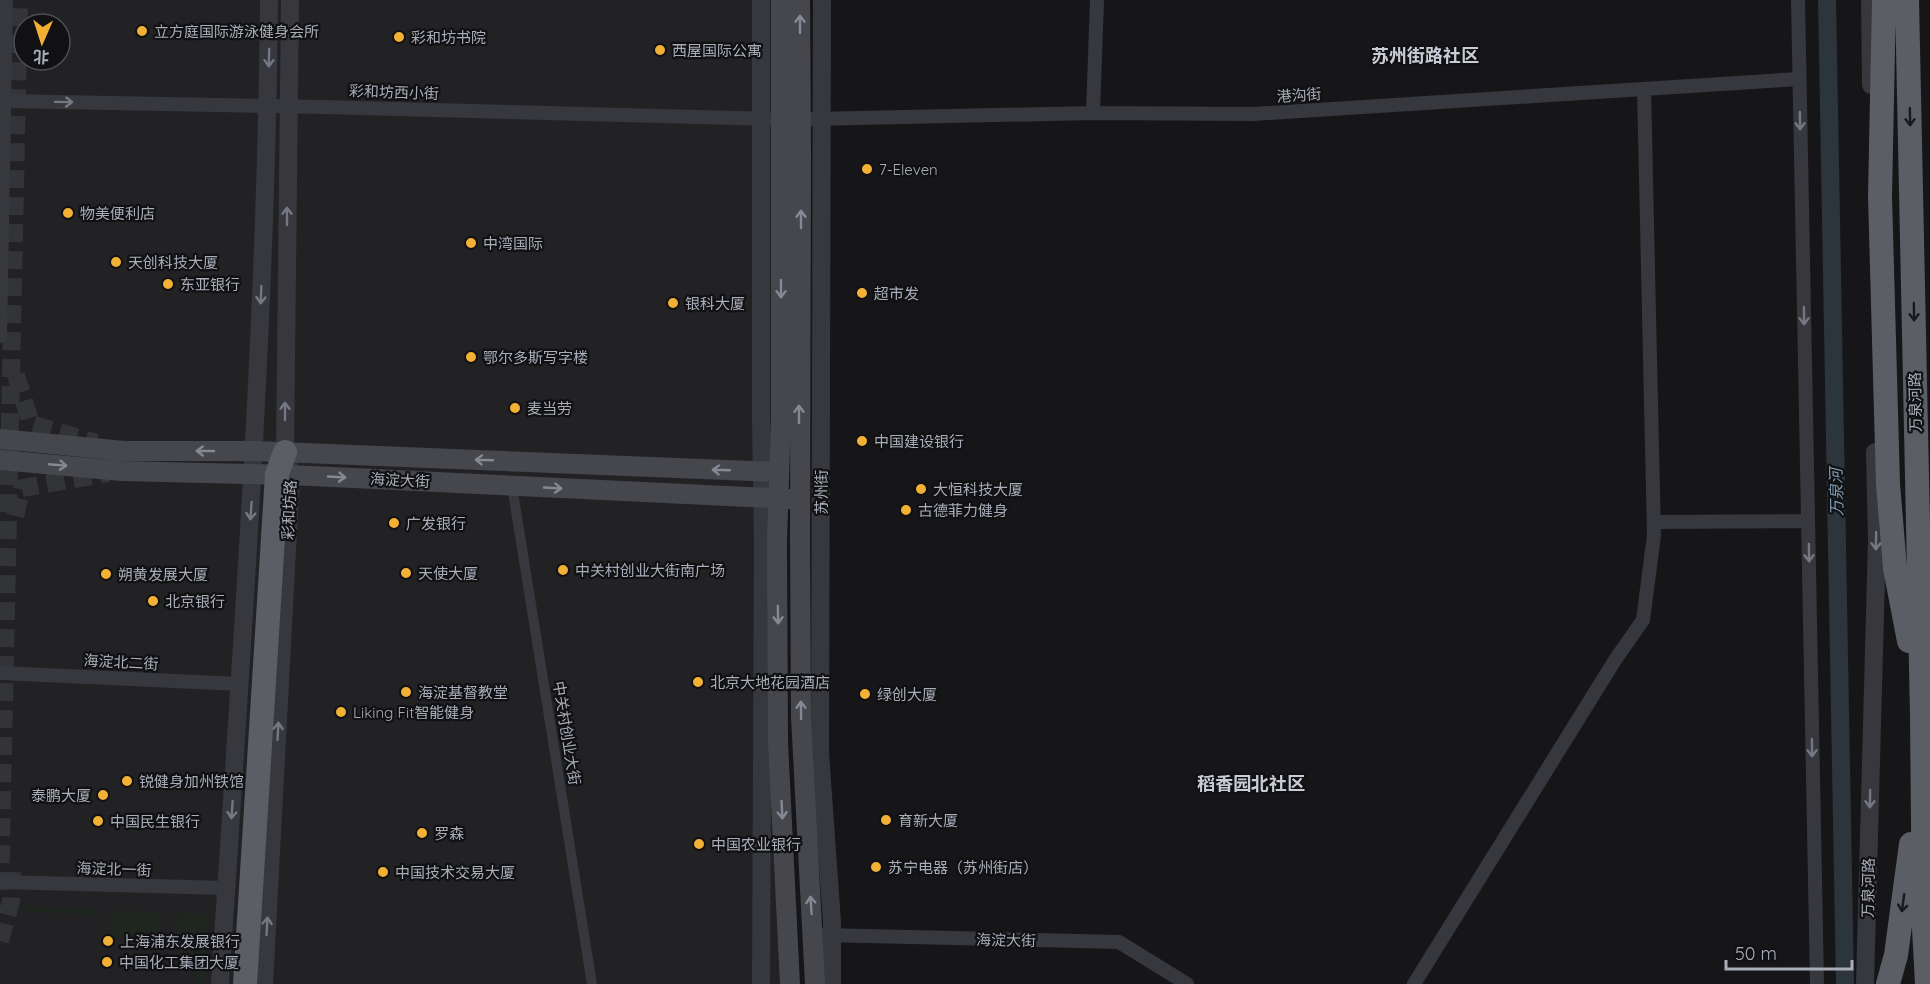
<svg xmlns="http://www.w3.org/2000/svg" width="1930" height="984" font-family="Quicksand,'Noto Sans SC',sans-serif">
	<rect width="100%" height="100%" fill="#161618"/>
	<path fill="#222225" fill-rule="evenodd" d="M0,0H781L790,984H0ZM24,24H60V60H24Z"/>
	<path fill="#1e261f" d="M22,906L93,909V915L21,911Z
		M111,910L162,912L160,938L109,936Z
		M178,913L208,914L205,984H196L198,941L178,939Z"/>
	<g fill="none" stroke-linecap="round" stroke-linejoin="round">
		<path stroke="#2c353c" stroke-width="18" d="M1827,0L1845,984"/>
		<path stroke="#333438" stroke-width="18" stroke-dasharray="18 9" stroke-linecap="butt" d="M16,375L31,424L96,443
			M15,516L22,488L109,473
			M0,890L19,0
			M0,941L11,901L12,872"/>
		<path stroke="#37383d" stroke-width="10" d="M512,486L592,984"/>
		<path stroke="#37383d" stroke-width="14" d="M1798,0L1817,984
			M6,101L322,107L769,119
			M1093,113L1097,0
			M812,119L1093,113L1253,114L1799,79
			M0,336L6,0
			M1654,522L1808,521
			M0,673L240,684
			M0,882L227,888
			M823,935L1119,942L1187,984
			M1414,984L1615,660L1643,620L1654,535L1644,90"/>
		<path stroke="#37383d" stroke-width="18" d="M761,0V419L763,542L761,984
			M822,0L820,753L832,922V984
			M1870,0L1871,85
			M220,984C241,656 266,329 269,0
			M264,984L291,475L285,452L290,0
			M1865,984L1877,540L1875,452"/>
		<path stroke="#45474d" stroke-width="20" d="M781,0V418L777,541L778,743L790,984
			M800,0L801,152L800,541L801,717L815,984
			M0,439L124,451H255L779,472
			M0,460L122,471L291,475L791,499"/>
		<path stroke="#5b5e65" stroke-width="24" d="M1884,0L1880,196L1888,484L1895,568L1909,641
			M1907,0L1922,715L1924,928L1927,984
			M245,984L277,474L285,452
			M1888,984L1896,955L1911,844"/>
	</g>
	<defs><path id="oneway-shaft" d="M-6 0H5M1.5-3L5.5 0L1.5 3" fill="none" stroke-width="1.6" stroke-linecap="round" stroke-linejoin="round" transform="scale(1.5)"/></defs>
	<g stroke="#858993">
		<use href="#oneway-shaft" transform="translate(800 24) rotate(-90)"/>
		<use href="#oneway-shaft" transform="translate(801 219) rotate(-90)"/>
		<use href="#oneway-shaft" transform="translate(781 289) rotate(90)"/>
		<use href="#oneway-shaft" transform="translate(799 414) rotate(-90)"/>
		<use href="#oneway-shaft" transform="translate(205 451) rotate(180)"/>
		<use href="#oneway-shaft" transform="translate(484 460) rotate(-178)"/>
		<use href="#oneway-shaft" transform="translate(58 465) rotate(5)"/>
		<use href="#oneway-shaft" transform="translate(721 470) rotate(-178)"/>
		<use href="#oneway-shaft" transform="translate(337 477) rotate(3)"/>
		<use href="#oneway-shaft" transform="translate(553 488) rotate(3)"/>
		<use href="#oneway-shaft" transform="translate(778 615) rotate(89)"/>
		<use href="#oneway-shaft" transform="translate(801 710) rotate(-91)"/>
		<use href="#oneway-shaft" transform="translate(782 810) rotate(87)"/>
		<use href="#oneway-shaft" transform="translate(811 905) rotate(-94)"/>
	</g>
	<g stroke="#757881">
		<use href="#oneway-shaft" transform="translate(269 58) rotate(91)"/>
		<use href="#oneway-shaft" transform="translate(64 102) rotate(1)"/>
		<use href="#oneway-shaft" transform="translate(1800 121) rotate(89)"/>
		<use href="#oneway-shaft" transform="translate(287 216) rotate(-90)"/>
		<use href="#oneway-shaft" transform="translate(261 295) rotate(92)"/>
		<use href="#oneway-shaft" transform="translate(1804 316) rotate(89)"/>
		<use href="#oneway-shaft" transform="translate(285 411) rotate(-90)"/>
		<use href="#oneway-shaft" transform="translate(251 511) rotate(94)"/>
		<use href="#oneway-shaft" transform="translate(1876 541) rotate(91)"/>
		<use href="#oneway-shaft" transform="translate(1809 553) rotate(89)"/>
		<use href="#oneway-shaft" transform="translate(278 731) rotate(-87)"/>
		<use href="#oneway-shaft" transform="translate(1812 748) rotate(89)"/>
		<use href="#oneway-shaft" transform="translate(1870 799) rotate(91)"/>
		<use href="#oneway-shaft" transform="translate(232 810) rotate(94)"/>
		<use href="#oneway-shaft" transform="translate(267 926) rotate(-87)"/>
	</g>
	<g stroke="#18191b">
		<use href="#oneway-shaft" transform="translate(1910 117) rotate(89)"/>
		<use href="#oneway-shaft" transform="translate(1914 312) rotate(89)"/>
		<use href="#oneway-shaft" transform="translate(1903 903) rotate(98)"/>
	</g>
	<g fill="#f2b134" stroke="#111113" stroke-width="2">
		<circle cx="142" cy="31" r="6"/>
		<circle cx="399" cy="37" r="6"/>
		<circle cx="660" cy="50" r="6"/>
		<circle cx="867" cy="169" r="6"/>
		<circle cx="68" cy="213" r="6"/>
		<circle cx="471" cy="243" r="6"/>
		<circle cx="116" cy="262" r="6"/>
		<circle cx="168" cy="284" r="6"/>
		<circle cx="862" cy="293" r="6"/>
		<circle cx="673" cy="303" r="6"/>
		<circle cx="471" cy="357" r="6"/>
		<circle cx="515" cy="408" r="6"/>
		<circle cx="862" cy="441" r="6"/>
		<circle cx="921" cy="489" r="6"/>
		<circle cx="906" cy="510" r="6"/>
		<circle cx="394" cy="523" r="6"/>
		<circle cx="563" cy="570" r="6"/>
		<circle cx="406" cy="573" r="6"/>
		<circle cx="106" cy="574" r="6"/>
		<circle cx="153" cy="601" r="6"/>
		<circle cx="698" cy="682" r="6"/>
		<circle cx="406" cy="692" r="6"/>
		<circle cx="865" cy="694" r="6"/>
		<circle cx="341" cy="712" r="6"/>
		<circle cx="127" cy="781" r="6"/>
		<circle cx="103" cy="795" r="6"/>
		<circle cx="886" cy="820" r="6"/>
		<circle cx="98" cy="821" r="6"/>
		<circle cx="422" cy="833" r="6"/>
		<circle cx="699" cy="844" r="6"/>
		<circle cx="876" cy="867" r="6"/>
		<circle cx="383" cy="872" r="6"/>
		<circle cx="108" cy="941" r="6"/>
		<circle cx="107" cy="962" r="6"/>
	</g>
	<g text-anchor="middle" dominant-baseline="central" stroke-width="4.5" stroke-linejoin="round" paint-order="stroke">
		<g font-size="15" fill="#a8adb8" stroke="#111113" text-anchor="start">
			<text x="154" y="31">立方庭国际游泳健身会所</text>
			<text x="411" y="37">彩和坊书院</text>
			<text x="672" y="50">西屋国际公寓</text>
			<text x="879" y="169">7-Eleven</text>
			<text x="80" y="213">物美便利店</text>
			<text x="483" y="243">中湾国际</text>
			<text x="128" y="262">天创科技大厦</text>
			<text x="180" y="284">东亚银行</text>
			<text x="874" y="293">超市发</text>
			<text x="685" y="303">银科大厦</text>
			<text x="483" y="357">鄂尔多斯写字楼</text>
			<text x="527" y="408">麦当劳</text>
			<text x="874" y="441">中国建设银行</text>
			<text x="933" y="489">大恒科技大厦</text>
			<text x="918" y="510">古德菲力健身</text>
			<text x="406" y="523">广发银行</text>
			<text x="575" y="570">中关村创业大街南广场</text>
			<text x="418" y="573">天使大厦</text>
			<text x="118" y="574">朔黄发展大厦</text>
			<text x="165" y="601">北京银行</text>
			<text x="710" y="682">北京大地花园酒店</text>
			<text x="418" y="692">海淀基督教堂</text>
			<text x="877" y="694">绿创大厦</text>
			<text x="353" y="712">Liking Fit智能健身</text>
			<text x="139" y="781">锐健身加州铁馆</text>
			<text x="91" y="795" text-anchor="end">泰鹏大厦</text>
			<text x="898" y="820">育新大厦</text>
			<text x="110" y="821">中国民生银行</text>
			<text x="434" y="833">罗森</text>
			<text x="711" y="844">中国农业银行</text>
			<text x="888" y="867">苏宁电器（苏州街店）</text>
			<text x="395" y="872">中国技术交易大厦</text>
			<text x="120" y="941">上海浦东发展银行</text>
			<text x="119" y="962">中国化工集团大厦</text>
		</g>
		<g font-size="15" fill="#a8adb8" stroke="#111113">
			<text transform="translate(394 92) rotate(2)">彩和坊西小街</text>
			<text transform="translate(1299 95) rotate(-4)">港沟街</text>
			<text transform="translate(1915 402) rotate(-91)">万泉河路</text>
			<text transform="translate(400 480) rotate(3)">海淀大街</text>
			<text transform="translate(821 492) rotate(-90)">苏州街</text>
			<text transform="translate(289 510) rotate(-87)">彩和坊路</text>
			<text transform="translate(121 662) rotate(3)">海淀北二街</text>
			<text transform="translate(567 733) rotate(81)">中关村创业大街</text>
			<text transform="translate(114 869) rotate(2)">海淀北一街</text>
			<text transform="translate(1868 888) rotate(-89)">万泉河路</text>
			<text transform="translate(1006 940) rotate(1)">海淀大街</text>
		</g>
		<g font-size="16" font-style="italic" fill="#7f9bb3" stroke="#111113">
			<text transform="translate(1836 492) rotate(-91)">万泉河</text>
		</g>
		<g font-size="18" font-weight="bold" fill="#c9ccd4" stroke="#111113">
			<text x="1425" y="55">苏州街路社区</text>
			<text x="1251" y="783">稻香园北社区</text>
		</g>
	</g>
	<g transform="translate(42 42) rotate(183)"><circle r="28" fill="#111113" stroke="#4d4f55" stroke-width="1.5"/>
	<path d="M0-4.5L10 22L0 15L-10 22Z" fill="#f2b134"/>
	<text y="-9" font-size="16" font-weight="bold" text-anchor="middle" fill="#a8adb8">北</text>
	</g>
	<path d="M1726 960v9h126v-9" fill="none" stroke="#a8adb8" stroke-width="3"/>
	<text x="1735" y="960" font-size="18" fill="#a8adb8" stroke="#111113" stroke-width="4.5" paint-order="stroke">50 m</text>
</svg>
